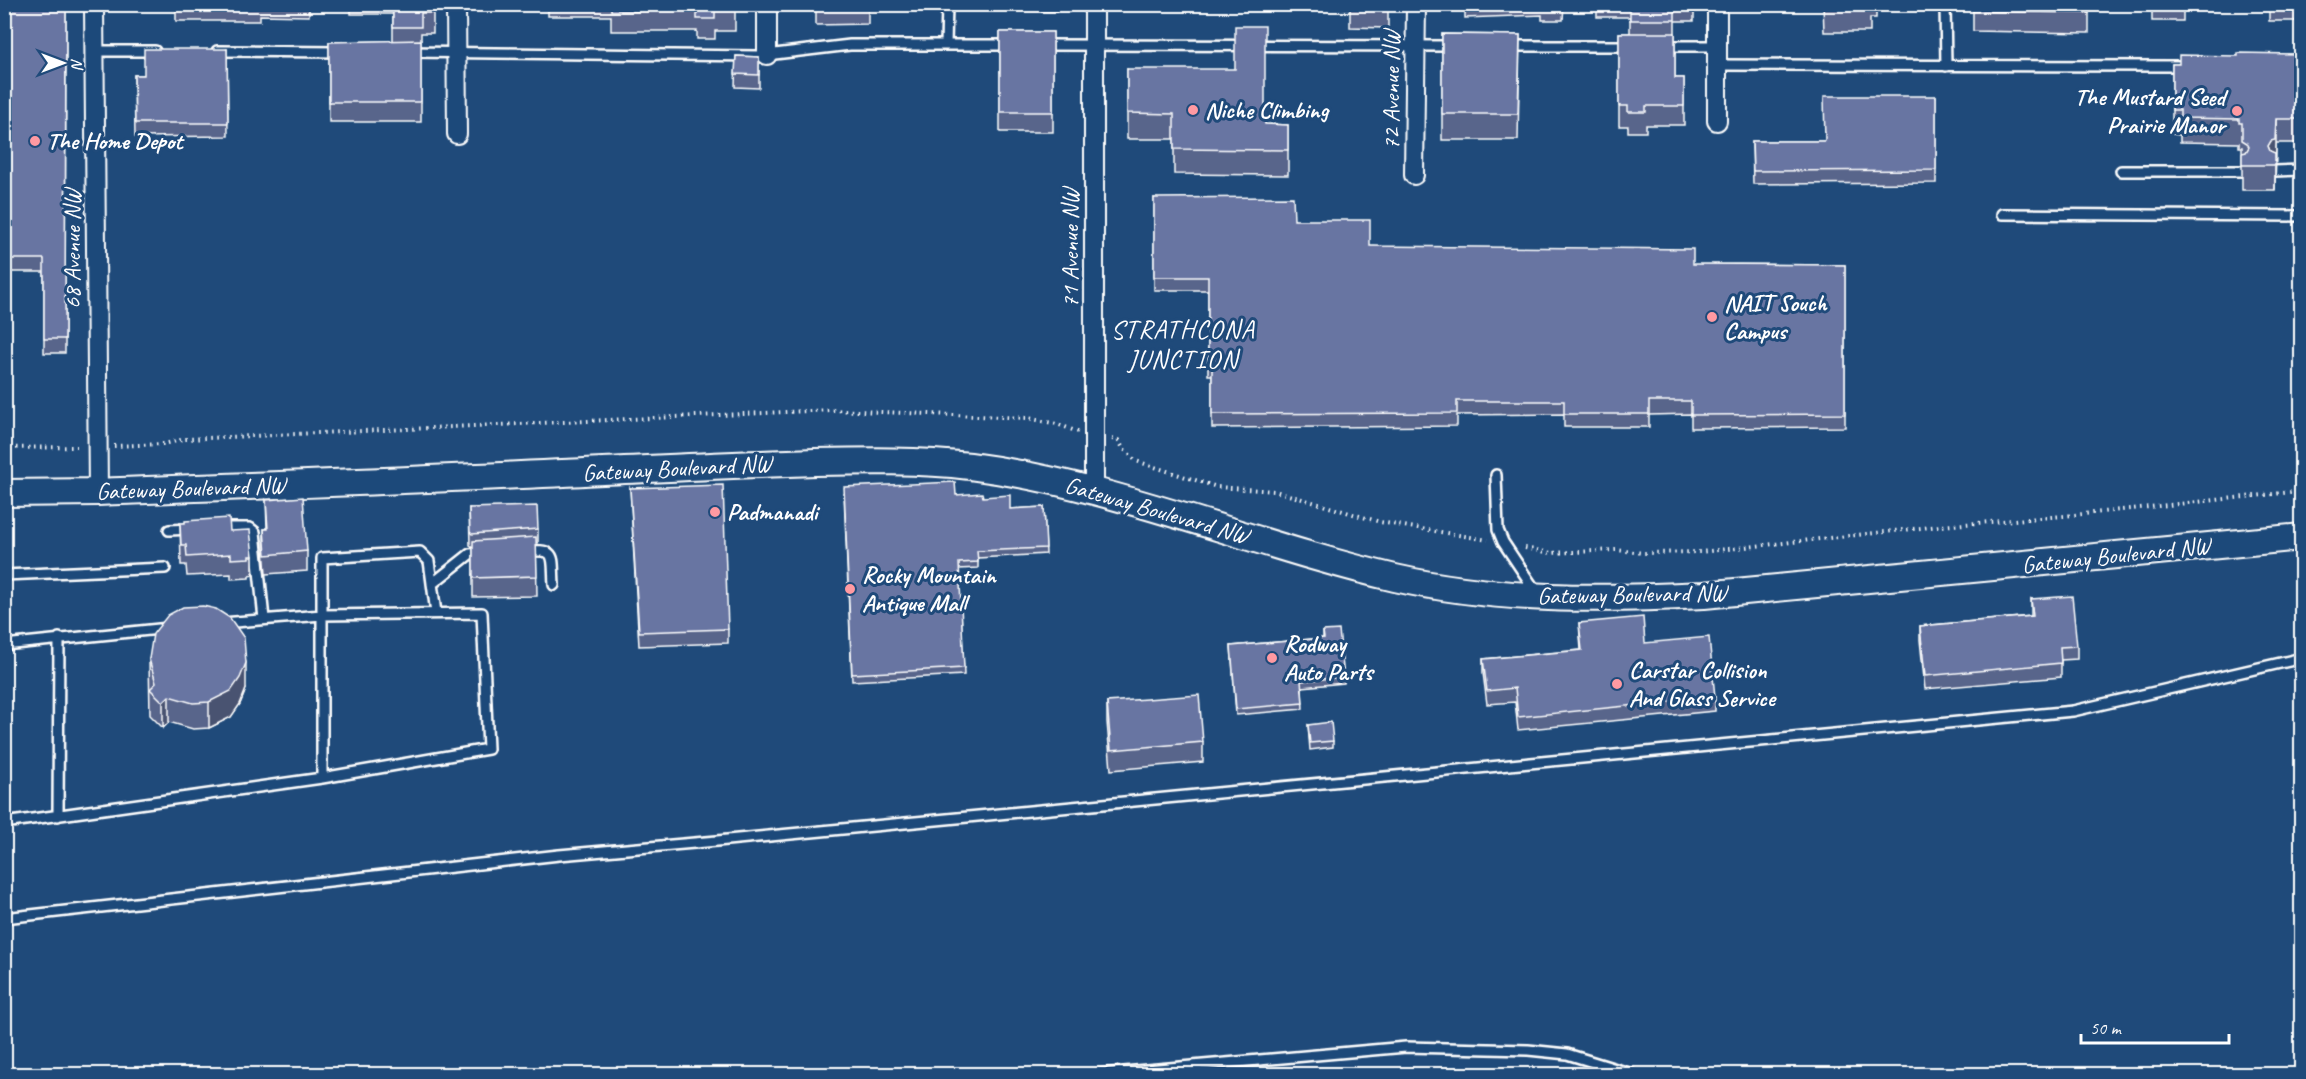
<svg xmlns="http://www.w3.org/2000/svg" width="2306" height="1079" font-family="Caveat,sans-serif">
	<rect width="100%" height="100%" fill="#1f4a7a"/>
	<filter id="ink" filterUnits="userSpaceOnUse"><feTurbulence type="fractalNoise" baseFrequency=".0167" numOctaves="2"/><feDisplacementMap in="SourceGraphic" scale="12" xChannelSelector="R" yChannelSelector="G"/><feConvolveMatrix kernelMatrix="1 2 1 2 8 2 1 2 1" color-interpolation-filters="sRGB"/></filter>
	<g filter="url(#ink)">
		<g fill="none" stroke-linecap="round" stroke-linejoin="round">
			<defs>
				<path id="service" d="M947,4L1094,5
					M1945,4L1946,66
					M946,45L947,5
					M1041,45L1453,46
					M1509,46H1630
					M1665,46H1717
					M95,51H155
					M217,51L341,52
					M409,52L758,56L850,45H1009
					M1717,65L2182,66
					M2121,171H2242
					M2275,171L2302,170
					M2002,214L2302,216
					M1496,475L1498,530L1503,542L1537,593
					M217,528H250L255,532L264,619
					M169,530L192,529
					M524,551C558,549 552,554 554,585
					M4,575L165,568
					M432,584L470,554L483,553
					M4,645L169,628
					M322,778V558L420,552L429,561L436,613
					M58,816L59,638
					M4,823L322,778L488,749L482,613L322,615L222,623
					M4,918L559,855L717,841L2073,711L2302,658
					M1101,1074L1406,1047L1528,1050L1567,1054L1632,1074"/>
				<path id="minor" d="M94,4L98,492
					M456,4L457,134
					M767,4V55
					M1717,121V4
					M1414,175L1416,4
					M1094,491V4"/>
				<path id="secondary" d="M4,493L98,492C267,485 435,480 603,471C674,468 745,464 815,462C866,461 919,460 970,466C1116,485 1253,545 1395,578C1497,601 1600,600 1704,595L2302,537"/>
			</defs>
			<use href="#service" stroke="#fff" stroke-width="14"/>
			<use href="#minor" stroke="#fff" stroke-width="22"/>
			<use href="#secondary" stroke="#fff" stroke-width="30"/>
			<path stroke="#fff" stroke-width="4" stroke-dasharray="1.5 4.5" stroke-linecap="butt" d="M1112,439L1118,440L1123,448L1136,461L1217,487L1275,491L1380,522L1488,540
				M114,446L164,444L185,439L831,410L1028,418L1057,424L1078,432
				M4,448L77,447
				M1525,548L1551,553L1616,550L1644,553L1700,552L1940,526L2064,516L2302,491"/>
			<use href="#service" stroke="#1f4a7a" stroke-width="9"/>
			<use href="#minor" stroke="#1f4a7a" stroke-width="18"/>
			<use href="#secondary" stroke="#1f4a7a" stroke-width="26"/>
		</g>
		<path fill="#59658b" stroke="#fff" stroke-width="1.5" d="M4,4H66L65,353H44V272H4Z
			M176,4H309V16L260,15V21H176Z
			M351,4H433V33H421V122H329V42L393,41V14H351Z
			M548,4H735V31H715V39H697V31H611V16H548Z
			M798,4H868V24L816,25V10H798Z
			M1336,4H1395V8H1388V28L1350,27V8L1336,7Z
			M1465,4H1564L1563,20H1542V15L1465,18Z
			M1597,4H1694V21H1675V78H1684V125H1646V132H1628V126H1619V33H1630V17H1597Z
			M1823,4H1876V18H1870V32H1824Z
			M1973,4H2089V33L1973,31Z
			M2152,4H2183V21H2152Z
			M2243,4H2301V21H2269V8H2243Z
			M1000,32H1053V132H1000Z
			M1442,34L1520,35L1518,140H1442Z
			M227,49L228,136L135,137L134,75H144Z
			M2301,54V143H2276L2275,190H2242V147H2239V143L2180,142V135L2172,134V64H2179L2238,56Z
			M736,56L759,57V88L735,87Z
			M1127,69L1265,124L1288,125V175L1174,174V139H1127Z
			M1936,96V183L1753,184L1752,141H1825Z
			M1154,198L1294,220L1370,246L1693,264L1845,265V427L1691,428V414L1649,415V427H1564V414L1457,415V426L1212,428V375H1208V290H1154Z
			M630,488L728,629V643L639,646Z
			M844,494L956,495L983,497L1010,509L1044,507L1046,554L978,558V568L959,569L964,675L852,681Z
			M266,500L307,551V571L266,574L264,549V529H267Z
			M469,508L538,529V543H536L537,596L473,597V547L470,545Z
			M180,523L230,531L253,556V575L249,576V578L231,579V574L187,576L186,565H181Z
			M2031,599L2077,646V659L2061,660V677L1925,689L1920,640V626L2031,616Z
			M1579,623L1645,643L1715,697V711L1518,730L1515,702L1487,704L1483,673V659L1581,650Z
			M1323,631L1344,677V683L1302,687L1303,709L1236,715L1231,646L1323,638Z
			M149,659L246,689L240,704L231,717L209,728L193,729L169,722L163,728L150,715Z
			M1107,702L1203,742V762L1111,770L1107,722Z
			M1308,725L1333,741V747L1310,750Z"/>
		<path fill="#485271" stroke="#fff" stroke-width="1.5" d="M2276,119V143L2275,190V164L2268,146Z
			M246,663V689L240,704L231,717L209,728V702Z
			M169,696V722L163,728V702Z"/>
		<path fill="#6775a2" stroke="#fff" stroke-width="1.5" d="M4,4H66L65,339H44V259H4Z
			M393,4H433V13H421V27H393Z
			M611,4H735V11H715V19H697V11H611Z
			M816,4H865L816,6Z
			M1350,4H1388V8H1350Z
			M1630,4H1675V20H1630Z
			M1824,4H1870V6L1824,7Z
			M1973,4H2089V13L1973,11Z
			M1235,26H1265V124L1288,125V150L1174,149V114L1127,113V69H1235Z
			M1000,32H1053V112H1000Z
			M1619,33H1675V78H1684V106H1646V112H1628V106H1619Z
			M1442,34L1520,35L1518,114H1442Z
			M421,40V102H329V42Z
			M144,49H227L228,123H135L134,75H144Z
			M2238,53L2301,54V119H2276L2275,140L2271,141L2268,146L2270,151L2275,153V165H2242V153L2246,152L2249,147L2247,143L2242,140V123H2239V119L2180,118V110H2172V64H2179V55L2238,56Z
			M736,56L759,57V75L735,74Z
			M1824,96H1936V170L1753,171L1752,141H1825Z
			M1293,197L1294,220H1370V246L1693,249V264L1845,265V414L1691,415V401H1649V414H1564V401H1457V413L1212,414V362H1208V277H1154V198Z
			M955,482L956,495L982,493L983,497L1010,495V509L1044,507L1046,548L977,551L978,562L959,563L964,668L852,674L844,487Z
			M723,485L728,629L639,632L630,488Z
			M303,497L307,551L266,555L264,529H268L266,500Z
			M537,506L538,529L472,534L470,532L469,508Z
			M229,518L230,531L250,530L253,556H249V558L231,559V554L187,557L186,545H181L180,523H185V521Z
			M536,537L537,576L473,578V541Z
			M2072,596L2077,646L2060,647L2061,663L1925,676L1920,626L2033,616L2031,599Z
			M203,606L216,609L230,618L244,638L246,663L240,678L231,691L209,702L193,703L169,696L163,702L150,689L156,683L149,659L153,634L168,615L183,607Z
			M1643,617L1645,643L1709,637L1715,697L1518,717L1515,688L1487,691L1483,659L1582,650L1579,623Z
			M1339,630L1344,677L1301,681L1303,703L1236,709L1231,646L1324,638L1323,631Z
			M1199,695L1203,742L1111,750L1107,702Z
			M1331,722L1333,741L1310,743L1308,725Z"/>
	</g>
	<g fill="#ff9aa2" stroke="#1f4a7a" stroke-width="2">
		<circle cx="1193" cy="110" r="6"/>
		<circle cx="2237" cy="111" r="6"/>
		<circle cx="35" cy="141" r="6"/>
		<circle cx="1712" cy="317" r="6"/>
		<circle cx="715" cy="512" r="6"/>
		<circle cx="850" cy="589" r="6"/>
		<circle cx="1272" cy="658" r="6"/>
		<circle cx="1617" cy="684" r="6"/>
	</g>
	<g text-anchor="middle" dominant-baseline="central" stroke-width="6" stroke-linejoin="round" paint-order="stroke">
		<g font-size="24" fill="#fff" stroke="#1f4a7a">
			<text transform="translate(1391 90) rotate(-90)">72 Avenue NW</text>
			<text transform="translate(1070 248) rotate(-90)">71 Avenue NW</text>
			<text transform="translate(72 249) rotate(-90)">68 Avenue NW</text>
			<text transform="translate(677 468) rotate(-3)">Gateway Boulevard NW</text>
			<text transform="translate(191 488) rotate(-2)">Gateway Boulevard NW</text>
			<text transform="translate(1157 510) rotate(16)">Gateway Boulevard NW</text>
			<text transform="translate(2116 555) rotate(-6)">Gateway Boulevard NW</text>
			<text transform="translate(1632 594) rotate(-1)">Gateway Boulevard NW</text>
		</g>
		<g font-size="24" font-weight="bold" fill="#fff" stroke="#1f4a7a" text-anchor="start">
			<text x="2225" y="97" text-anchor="end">The Mustard Seed<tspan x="2225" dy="28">Prairie Manor</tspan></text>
			<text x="1205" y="110">Niche Climbing</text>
			<text x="47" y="141">The Home Depot</text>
			<text x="1724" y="303">NAIT Souch<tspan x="1724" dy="28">Campus</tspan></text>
			<text x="727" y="512">Padmanadi</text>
			<text x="862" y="575">Rocky Mountain<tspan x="862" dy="28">Antique Mall</tspan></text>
			<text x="1284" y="644">Rodway<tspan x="1284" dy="28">Auto Parts</tspan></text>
			<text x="1629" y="670">Carstar Collision<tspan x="1629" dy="28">And Glass Service</tspan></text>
		</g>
		<g font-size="26" letter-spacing="1.5" fill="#fff" stroke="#1f4a7a">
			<text x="1183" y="329">STRATHCONA<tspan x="1183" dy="30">JUNCTION</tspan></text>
		</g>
	</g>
	<rect width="2306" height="1079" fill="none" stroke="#1f4a7a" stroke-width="24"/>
	<rect x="12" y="12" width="2282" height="1055" fill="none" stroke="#fff" stroke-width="2" filter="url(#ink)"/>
	<g transform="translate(63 63) rotate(90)" stroke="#1f4a7a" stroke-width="4.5" paint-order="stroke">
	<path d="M0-4.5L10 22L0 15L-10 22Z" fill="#ffffff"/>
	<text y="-9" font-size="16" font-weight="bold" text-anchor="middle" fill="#ffffff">N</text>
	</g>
	<path d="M2081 1034v9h148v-9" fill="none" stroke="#ffffff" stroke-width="3"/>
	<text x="2090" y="1034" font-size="18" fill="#ffffff" stroke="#1f4a7a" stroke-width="4.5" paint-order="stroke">50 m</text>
</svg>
